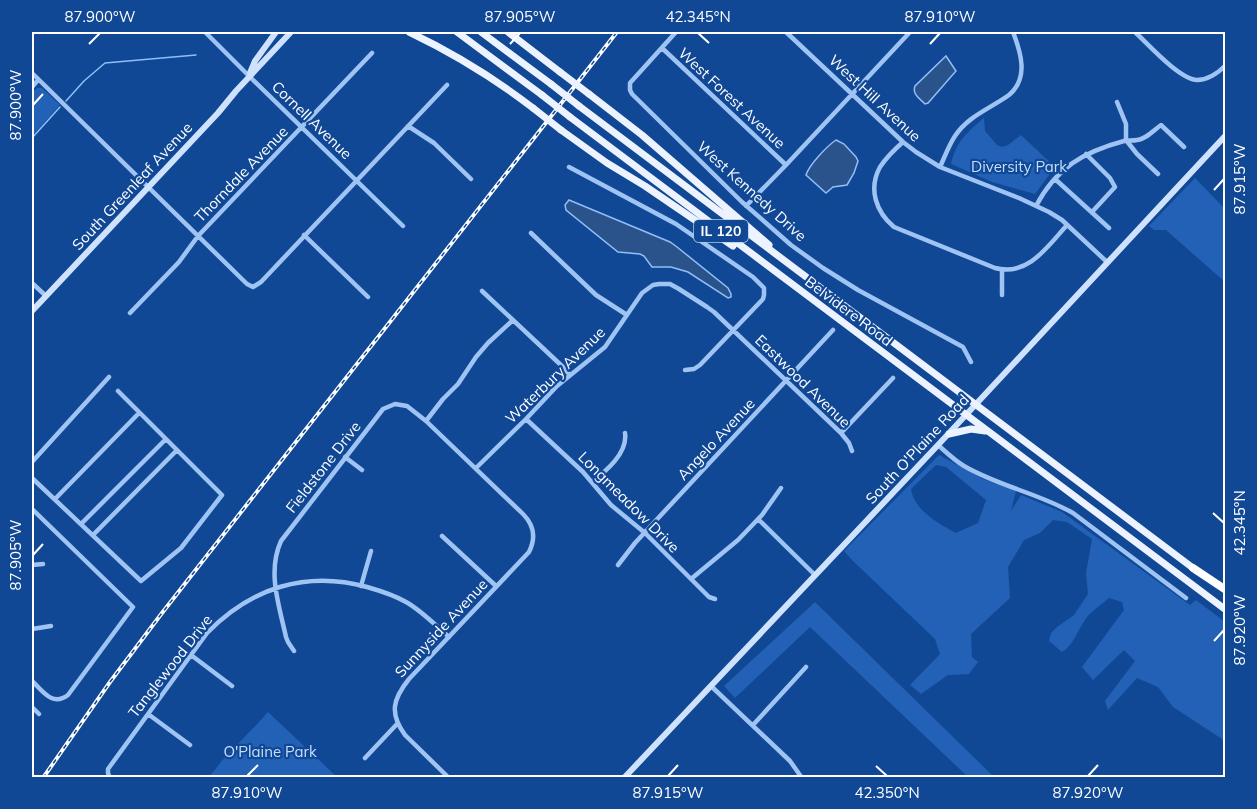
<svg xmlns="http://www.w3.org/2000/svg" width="1257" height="809" font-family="Mulish,sans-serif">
	<rect width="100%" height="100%" fill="#104896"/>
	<path fill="#2261b5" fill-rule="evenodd" d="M37,88H42L60,105L32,136V93Z
		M984,118L985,131L997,145L1002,147L1008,145L1021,135L1055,167L1035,194L992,182L951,164C956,142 967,132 984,118Z
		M1195,178L1225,209V282L1166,230H1154L1149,226Z
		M939,455L983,479L1016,491L1011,511L1021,495L1062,512L1190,605L1196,600L1225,622V745L1222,739L1173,707L1158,687L1137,678L1108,710L1105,701L1135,661L1124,650L1093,680L1082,667L1124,610L1122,602L1109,598C1102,604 1093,610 1087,617C1078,629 1074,645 1062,652L1049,641L1051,633L1057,627L1074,615L1088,594L1086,573L1092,539L1067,522L1053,520L1040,533L1024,540L1008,567L1010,598L971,634L972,657L978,662L969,674L948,675L921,694L910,685L940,654L935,639L853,561L844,551ZM936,465L946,467L986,500L978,523L956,533C939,524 914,510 911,489Z
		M815,602L994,777H968L810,627L735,698L724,686Z
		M268,712L337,777H208C215,771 220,762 227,755C241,740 255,727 268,712Z"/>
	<path fill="#2a538c" stroke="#91bef7" stroke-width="1.5" d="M946,56L956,71L928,103L925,104C919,98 912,94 915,86Z
		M836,140L844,144L856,157L858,161L854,173L847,185L833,187L826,193L806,175C809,165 827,146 836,140Z
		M569,200L670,242L677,247L728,288L731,294V297L728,298L688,272L671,267H652L644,256L640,254L618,252L566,210L565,205Z"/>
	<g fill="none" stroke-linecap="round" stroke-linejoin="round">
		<path stroke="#91bef7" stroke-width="1.5" d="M66,101L84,81L105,63L196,55
			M32,138L60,107"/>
		<path stroke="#9fc4f4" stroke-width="4.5" d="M205,32L249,76L403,226
			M676,32L630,83V90L632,94L742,202L791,245L823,268L858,290L963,347L971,362
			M786,32L903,142L916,152L940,167L1019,198L1049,212L1062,220L1107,262
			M1135,32C1148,44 1179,79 1197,80C1209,80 1218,73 1226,65
			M662,48L786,165
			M32,73L247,284L253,287L261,282L447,85
			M32,87L38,80
			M1117,102L1126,124V140L1137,154L1158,174
			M408,126L434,143L471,179
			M903,142C895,149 886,158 880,167C868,189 876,212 894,227L995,268C1028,277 1048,246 1067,225
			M1086,154L1110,178L1115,187L1092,212
			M569,167L676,224L753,277L764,288V295L763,299L700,365L694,369L685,370
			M940,167C945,156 949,145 955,136C968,116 991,108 1009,95C1029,78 1021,53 1013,32
			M1055,179L1109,228
			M746,206L786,165L910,32
			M1036,206C1056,168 1083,152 1124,141C1128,140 1133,141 1137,140C1145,140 1154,130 1161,125L1184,147
			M531,233L596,295L627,315
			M304,235L368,297
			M32,283L46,296
			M482,291L563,367L570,375
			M1002,295V270
			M130,313L179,262L198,236L372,53
			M526,419L583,472L611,505L645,533L709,597L715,599
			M426,421L443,399L458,384L476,357L488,343L513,320
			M841,433L893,378
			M938,445C946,452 954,460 964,466C998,486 1038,493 1073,513L1186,598
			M345,457L362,470
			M32,462L109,377
			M476,468L526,419L557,386L605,347L642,293L653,285L659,284H670L679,289L707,307L714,312L841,433L849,443L852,451
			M32,478L141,581L181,548L222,495L118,391
			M592,482C606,471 628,453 625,433
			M55,499L139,413
			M32,509L133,607L68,695C52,707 43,691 32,681
			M758,519L815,575
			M81,524L166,439
			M93,535L177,450
			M442,536L496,586
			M32,565L43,564
			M618,565L635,543L833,330
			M691,579L738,540L762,515L781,488
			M361,586L371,551
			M32,629L51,626
			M294,651L288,642L286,637C279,605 267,572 281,541L383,409L395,404L407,406L426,421L523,514C534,525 536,538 529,552L409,679C393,699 389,713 405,735L449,778
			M191,655L232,686
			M711,686L790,761L802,778
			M32,707L39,714
			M148,714L190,745
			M753,725L806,667
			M365,758L397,724
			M110,778L108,773V769L207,633C251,588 306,570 367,587C381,591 394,595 406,602C422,611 435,625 449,637"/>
		<path stroke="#cfe2fd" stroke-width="6" d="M250,73L255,61L276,32
			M32,311L218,113L236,91L291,32
			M624,778L938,445L1226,135"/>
		<path stroke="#ecf3ff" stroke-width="7" d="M409,32C453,53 494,78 533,108
			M457,32L542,95
			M481,32L551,84
			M508,32L560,72
			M589,94L642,135L769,245
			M579,106L1197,571
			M570,117L1226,610
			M561,130L607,163L645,186L733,246
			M949,434L971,429L985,431"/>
		<path stroke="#fff" stroke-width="8" d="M1193,568L1226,590"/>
		<defs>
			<path id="rail" d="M43,778L110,682L162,613L617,32"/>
		</defs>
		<use href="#rail" stroke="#fff" stroke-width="4"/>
		<use href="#rail" stroke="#104896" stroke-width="1.5" stroke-dasharray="4.5" stroke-linecap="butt"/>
		<path stroke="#ecf3ff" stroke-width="7" d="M560,72L589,94
			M551,84L579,106
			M542,95L570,117
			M533,108L561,130"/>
	</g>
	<path fill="none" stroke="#fff" stroke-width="2" d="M698,33L709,43M89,44L100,33M510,44L520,33M930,44L940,33M33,105L43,94M1214,190L1224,179M1213,513L1224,523M33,555L43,544M1214,641L1224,630M876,766L887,776M247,776L258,765M668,776L678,765M1088,776L1098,765"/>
	<g text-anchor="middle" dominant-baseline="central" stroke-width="4.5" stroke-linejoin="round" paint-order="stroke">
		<rect fill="#104896" stroke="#b7c8e0" stroke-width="1.5" x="694" y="220" width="54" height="22" rx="4.5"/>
		<g font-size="14" font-weight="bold" fill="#fff">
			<text x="721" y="231">IL 120</text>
		</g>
		<g font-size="15" fill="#fff" stroke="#104896">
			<text transform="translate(732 98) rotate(43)">West Forest Avenue</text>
			<text transform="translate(875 98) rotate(43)">West Hill Avenue</text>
			<text transform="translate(312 120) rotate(44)">Cornell Avenue</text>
			<text transform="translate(241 174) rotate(-46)">Thorndale Avenue</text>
			<text transform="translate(132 186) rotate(-47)">South Greenleaf Avenue</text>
			<text transform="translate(752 191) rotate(42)">West Kennedy Drive</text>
			<text transform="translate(849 311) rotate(37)">Belvidere Road</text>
			<text transform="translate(555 375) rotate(-44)">Waterbury Avenue</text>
			<text transform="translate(803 381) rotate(44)">Eastwood Avenue</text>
			<text transform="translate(716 439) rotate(-47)">Angelo Avenue</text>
			<text transform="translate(917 449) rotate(-47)">South O'Plaine Road</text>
			<text transform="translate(323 467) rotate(-52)">Fieldstone Drive</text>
			<text transform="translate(629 502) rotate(45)">Longmeadow Drive</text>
			<text transform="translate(441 628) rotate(-47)">Sunnyside Avenue</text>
			<text transform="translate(170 666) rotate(-52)">Tanglewood Drive</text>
		</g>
		<g font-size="15" fill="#c7dffe" stroke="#104896">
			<text x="1019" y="166">Diversity Park</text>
			<text x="270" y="751">O'Plaine Park</text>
		</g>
	</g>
	<rect width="1257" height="809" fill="none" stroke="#104896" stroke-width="66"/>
	<rect x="33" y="33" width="1191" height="743" fill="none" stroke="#fff" stroke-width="2"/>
	<g font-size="15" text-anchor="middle" fill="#fff">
		<text x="100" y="22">87.900°W</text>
		<text x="520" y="22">87.905°W</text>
		<text x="698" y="22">42.345°N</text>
		<text x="940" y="22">87.910°W</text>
		<text transform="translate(16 105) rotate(-90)" y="5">87.900°W</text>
		<text transform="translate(1240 179) rotate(-90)" y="5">87.915°W</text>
		<text transform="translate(1240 523) rotate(-90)" y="5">42.345°N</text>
		<text transform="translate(16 555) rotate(-90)" y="5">87.905°W</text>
		<text transform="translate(1240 630) rotate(-90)" y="5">87.920°W</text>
		<text x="247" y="798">87.910°W</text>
		<text x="668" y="798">87.915°W</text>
		<text x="887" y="798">42.350°N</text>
		<text x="1088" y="798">87.920°W</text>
	</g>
</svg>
